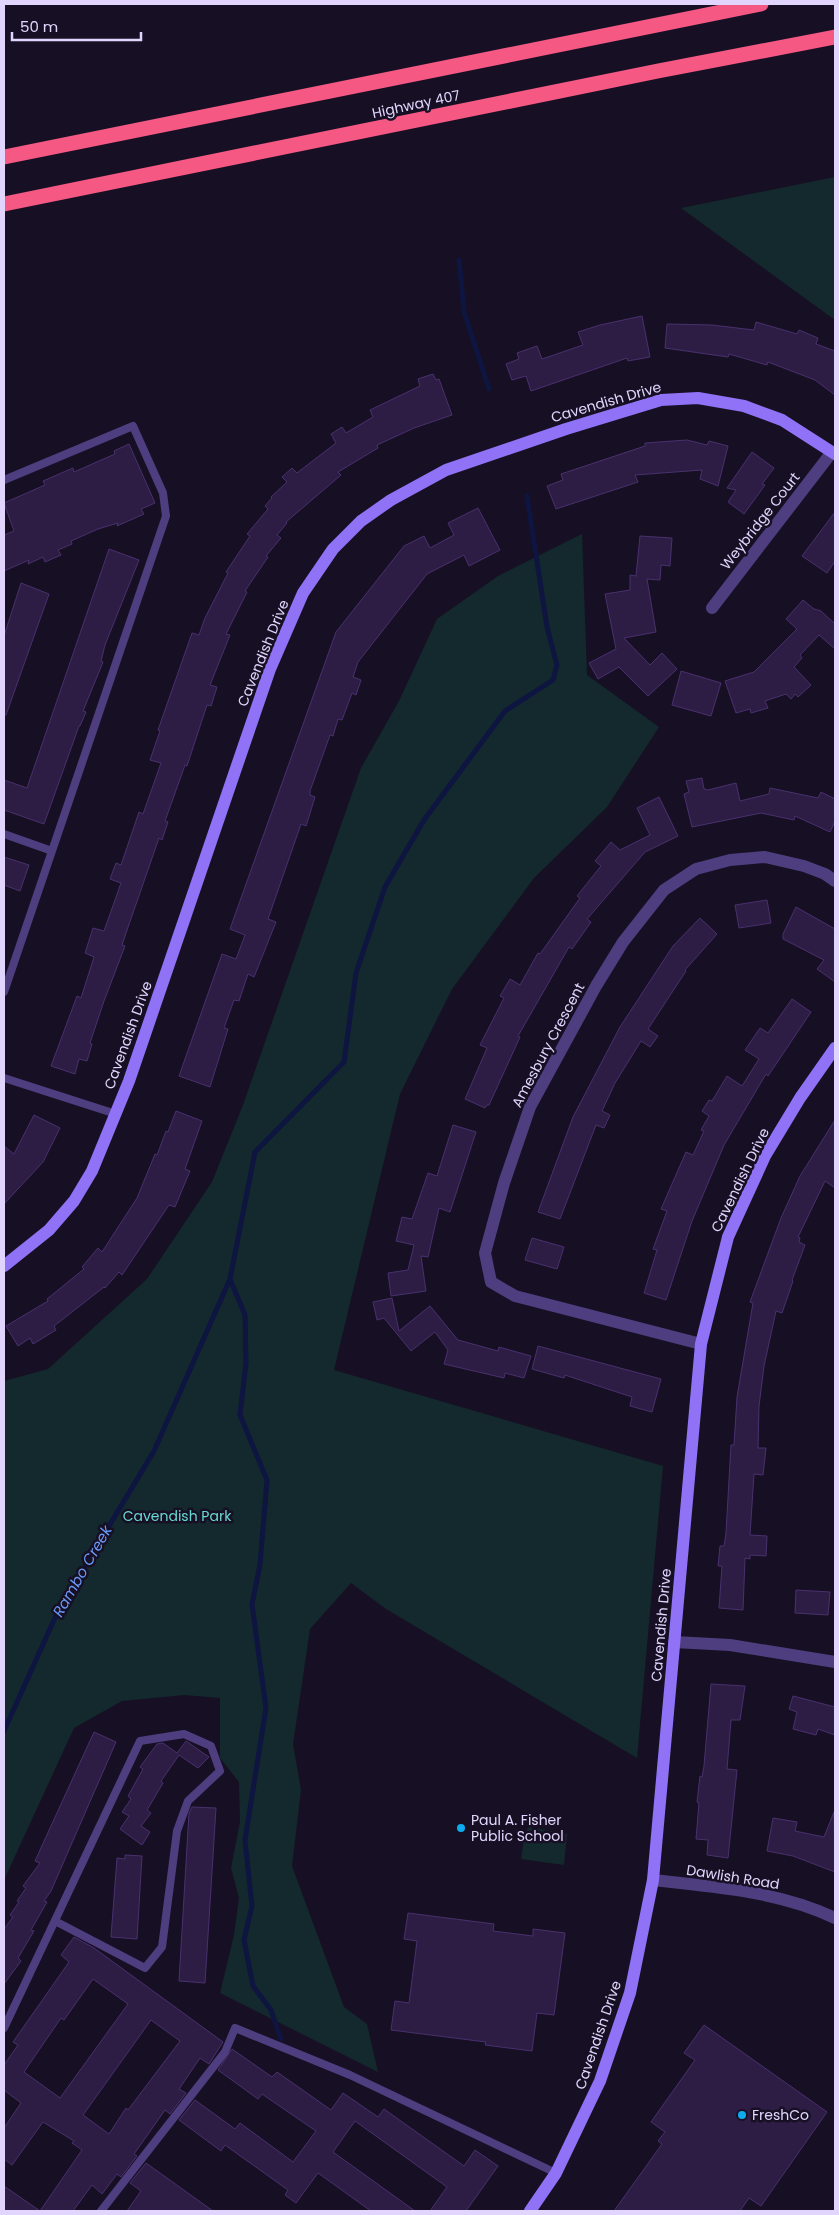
<svg xmlns="http://www.w3.org/2000/svg" width="839" height="2215" font-family="Poppins,sans-serif">
	<rect width="100%" height="100%" fill="#171024"/>
	<path fill="#13292d" d="M835,177V320L681,208Z
		M582,534L587,675L659,727L607,807L534,878L452,989L400,1094L334,1370L663,1466L637,1758L386,1609L351,1583L310,1629L293,1744L301,1790L292,1866L344,2007L367,2024L378,2072L220,1993L234,1935L239,1898L231,1868L240,1822L239,1782L220,1758V1698L184,1695L122,1701L74,1728L4,1880V1381L48,1369L147,1279L212,1182L243,1105L361,768L399,701L437,619L498,576Z
		M529,1827L567,1834L564,1865L521,1859L525,1832Z"/>
	<g fill="none" stroke-linecap="round" stroke-linejoin="round">
		<path stroke="#0d1540" stroke-width="5" d="M459,260L464,312L489,389
			M230,1279L245,1315L246,1363L240,1415L267,1480L260,1565L252,1604L266,1708L245,1840L252,1906L244,1940L253,1986L271,2010L281,2039
			M4,1731L58,1611L154,1451L230,1279L255,1152L344,1062L356,973L385,887L424,820L505,711L553,680L557,665L547,627L527,496"/>
	</g>
	<path fill="#2d1d44" stroke="#49306e" fill-rule="evenodd" d="M642,316L650,357L628,361L627,358L531,391L526,376L512,380L506,364L519,359L517,353L537,346L542,359L583,345L578,332L600,325Z
		M756,322L797,334L799,330L818,338L816,344L835,351V395L815,380L768,362L767,365L729,354L728,357L665,348L667,324L712,325L754,330Z
		M433,374L436,380L439,379L452,415L414,428L377,445L378,448L338,472L341,475L286,522L287,523L277,535L281,538L266,556L268,557L245,591L247,592L226,634L230,635L210,685L217,687L211,706L207,705L187,766L185,765L165,821L168,822L162,840L159,838L126,933L122,945L125,946L104,1001L90,1043L92,1044L87,1061L79,1059L75,1074L51,1066L77,996L81,998L94,957L85,953L93,928L104,931L121,883L110,879L116,863L121,865L139,812L143,814L161,763L150,760L160,731L158,730L192,633L199,635L205,618L228,573L226,572L250,536L247,534L268,509L265,506L272,498L271,497L287,482L282,477L292,468L297,473L336,443L331,434L342,427L346,433L373,417L370,410L420,386L418,379Z
		M687,440L707,445L709,441L728,446L718,486L700,479L702,470L635,475L638,482L556,509L547,486L563,480L561,474L645,446V443Z
		M129,444L155,503L141,509L144,514L117,526L118,523L98,529L71,541L72,544L58,550L61,555L45,562L43,557L28,564L29,560L4,571V535L14,531L4,503L45,485L43,481L73,468L74,472L115,454L114,451Z
		M752,452L774,468L762,484L765,485L744,514L728,502L736,490L727,488Z
		M478,508L500,550L469,566L464,555L427,574L358,662L353,677L361,680L356,695L352,693L342,720L338,719L333,736L330,735L310,791V795L315,797L306,826L301,824L268,919L276,922L254,977L248,974L239,1001L234,1000L224,1028L228,1029L210,1087L179,1076L222,954L236,959L245,935L230,929L336,632L404,546L424,536L430,548L454,535L448,523Z
		M835,512V561L827,573L802,556Z
		M640,536L672,538L670,566L661,565L660,580L647,579L656,632L624,638L650,665L662,653L677,669L648,696L619,667L598,679L589,663L616,649L605,594L630,590V575L636,576Z
		M109,549L139,560L105,645L101,661L103,662L83,711L86,712L80,726H79L44,824L4,810V780L27,788Z
		M21,583L49,594L6,715H4V636Z
		M803,600L814,609L821,611L835,624V649L819,635L800,655L802,658L794,667L811,685L798,697L795,694L791,699L786,694L765,701L768,708L751,713L750,709L736,713L725,681L754,672L797,629L786,619Z
		M681,671L721,683L711,716L672,705Z
		M702,778L704,789L708,790L736,783L740,801L769,794L770,788L818,798L821,792L835,799V821L830,832L795,816L794,820L761,813L692,827L684,794L689,792L686,781Z
		M659,797L678,836L645,852L587,919L591,922L572,949L569,947L518,1036L520,1037L489,1105H487L485,1108L465,1099L487,1048L480,1045L504,998L500,996L510,979L520,985L538,953L540,954L580,898L577,896L601,866L595,861L611,842L620,850L650,835L637,808Z
		M4,857L29,865L20,891L4,885Z
		M767,900L771,923L739,928L735,905Z
		M796,907L835,929V982L817,969L824,960L783,939V934Z
		M700,918L717,934L685,970L686,971L648,1029L658,1036L650,1047L641,1041L615,1083L602,1111L610,1115L604,1128L596,1125L560,1219L538,1212L573,1117L620,1027L673,946Z
		M792,999L811,1012L768,1076L766,1074L724,1145L692,1221L666,1300L644,1293L657,1250L653,1249L667,1211L661,1209L686,1152L693,1155L704,1131L701,1130L709,1116L702,1111L709,1100L712,1101L727,1076L742,1086L759,1059L745,1050L760,1028L768,1033Z
		M176,1111L202,1121L185,1169L190,1171L175,1207L169,1205L122,1275L119,1272L105,1288L104,1287L54,1326L56,1330L33,1344L30,1338L18,1346L6,1326L48,1301L47,1299L84,1269L82,1267L98,1248L102,1252L137,1198L155,1154L157,1155L166,1131L168,1132Z
		M34,1115L60,1128L43,1162L4,1204V1146L14,1154Z
		M835,1120V1188L825,1181L798,1237L800,1238L799,1242L805,1245L792,1280L793,1281L782,1313L776,1311L764,1366L759,1406L758,1448H766L763,1475L754,1474L750,1535L767,1536L766,1556L750,1555V1559L745,1558L743,1610L719,1608L722,1566H718L720,1546H724L726,1533L731,1445H734L737,1397L753,1303L750,1302L781,1218L800,1176Z
		M453,1125L476,1132L450,1212L439,1208L428,1257L421,1256L426,1291L391,1296L388,1273L408,1270L414,1245L396,1241L402,1217L412,1219L428,1173L437,1176Z
		M532,1238L564,1247L557,1269L525,1260Z
		M392,1298L399,1331L430,1306L458,1340L498,1351L499,1347L531,1356L524,1378L505,1373L504,1378L444,1364L448,1350L435,1332L411,1351L384,1318L377,1320L373,1302Z
		M538,1346L661,1379L652,1412L630,1406L632,1397L565,1375L564,1378L532,1369Z
		M796,1590L830,1592L828,1615L795,1613Z
		M711,1684L745,1686L740,1720H731L727,1769L737,1770L728,1858L707,1855L708,1840L696,1839L699,1803L697,1802L700,1776L702,1777L704,1766Z
		M793,1696L835,1707V1735L818,1729L816,1735L793,1729L797,1712L789,1709Z
		M94,1732L116,1742L51,1891L44,1901L47,1902L31,1930L34,1931L18,1958L21,1961L4,1984V1929L13,1917L10,1915L19,1902L17,1901L26,1888L23,1886L40,1863L35,1861Z
		M186,1741L209,1757L198,1768L179,1755L161,1781L163,1783L147,1810L151,1813L141,1826L150,1832L142,1845L120,1829L129,1816L122,1812L131,1799L128,1796L143,1769L140,1767L157,1744L163,1743L177,1753Z
		M192,1807L216,1808L205,1983L179,1981L189,1813Z
		M834,1812L835,1872L793,1856L767,1851L773,1818L797,1822L795,1831L824,1837Z
		M125,1855L142,1856L137,1939L111,1937L117,1858L125,1859Z
		M408,1913L494,1924L493,1931L533,1936V1929L565,1933L554,2015L537,2013L532,2051L485,2045L486,2042L391,2030L395,2001L409,2003L417,1941L404,1939Z
		M74,1937L94,1948L223,2042L209,2064L200,2058L179,2089L186,2093L170,2114L165,2110L134,2154L137,2156L121,2177L117,2174L102,2194L92,2185L73,2211H4V2186L40,2211L82,2150L72,2143L74,2141L43,2122L12,2165L4,2159V2128L21,2103L4,2090V2065L18,2045L13,2042L69,1962L61,1955ZM93,1979L128,2004L60,2098L24,2072L61,2018L64,2020ZM151,2020L180,2041L128,2110L126,2108L109,2134L83,2115Z
		M704,2025L827,2112L761,2206L749,2198L740,2211H614L662,2144L658,2141L665,2132L651,2122L695,2060L684,2053Z
		M232,2049L272,2077L277,2072L331,2110L343,2093L378,2117L384,2109L464,2166L475,2150L498,2166L466,2211H430L447,2187L355,2121L333,2152L415,2211H371L318,2173L296,2203L285,2195L288,2190L225,2145L221,2151L179,2120L195,2100L235,2129L240,2123L293,2162L316,2131L262,2094L258,2099L218,2070Z
		M146,2163L213,2211H127L141,2191L130,2183Z"/>
	<g fill="none" stroke-linecap="round" stroke-linejoin="round">
		<path stroke="#4e3e80" stroke-width="8" d="M4,480L133,426L163,493L166,516L4,992
			M4,834L52,851
			M4,1078L116,1114
			M4,2028L140,1741L184,1734L211,1746L220,1771L188,1801L177,1831L162,1947L145,1968L55,1921
			M101,2211L225,2052L235,2028L350,2075L556,2173"/>
		<path stroke="#4e3e80" stroke-width="12" d="M712,608L832,452
			M701,1344L515,1296L491,1282L485,1253L504,1183L530,1107L596,986L623,942L664,890L696,869L730,860L765,857L804,866L825,874L835,881
			M674,1642L730,1645L835,1662
			M653,1880C714,1887 779,1891 835,1918"/>
		<path stroke="#9072f7" stroke-width="12" d="M4,1266L49,1230L74,1201L92,1171L129,1081L270,669L303,593L333,549L361,521L391,500L446,470L566,429L661,400L698,398L744,406L782,420L835,454
			M530,2211L556,2173L600,2081L630,1993L653,1880L701,1344L728,1237L765,1156L800,1098L835,1048"/>
		<path stroke="#f55883" stroke-width="15" d="M4,157L761,4
			M4,204L658,71L835,37"/>
	</g>
	<g fill="#0eabef" stroke="#171024" stroke-width="2">
		<circle cx="461" cy="1828" r="5"/>
		<circle cx="742" cy="2115" r="5"/>
	</g>
	<g text-anchor="middle" dominant-baseline="central" stroke-width="5" stroke-linejoin="round" paint-order="stroke">
		<g font-size="14" fill="#e2d5fd" stroke="#171024">
			<text transform="translate(416 104) rotate(-12)">Highway 407</text>
			<text transform="translate(606 402) rotate(-16)">Cavendish Drive</text>
			<text transform="translate(760 521) rotate(-52)">Weybridge Court</text>
			<text transform="translate(263 653) rotate(-68)">Cavendish Drive</text>
			<text transform="translate(128 1035) rotate(-70)">Cavendish Drive</text>
			<text transform="translate(548 1045) rotate(-62)">Amesbury Crescent</text>
			<text transform="translate(740 1180) rotate(-64)">Cavendish Drive</text>
			<text transform="translate(661 1625) rotate(-85)">Cavendish Drive</text>
			<text transform="translate(733 1877) rotate(9)">Dawlish Road</text>
			<text transform="translate(598 2035) rotate(-71)">Cavendish Drive</text>
		</g>
		<g font-size="14" fill="#65d9d3" stroke="#171024">
			<text x="177" y="1516">Cavendish Park</text>
		</g>
		<g font-size="14" fill="#e2d5fd" stroke="#171024" text-anchor="start">
			<text x="471" y="1820">Paul A. Fisher<tspan x="471" dy="16">Public School</tspan></text>
			<text x="752" y="2115">FreshCo</text>
		</g>
		<g font-size="15" font-style="italic" fill="#6998f6" stroke="#171024">
			<text transform="translate(82 1571) rotate(-60)">Rambo Creek</text>
		</g>
	</g>
	<rect width="839" height="2215" fill="none" stroke="#e2d5fd" stroke-width="10"/>
	<path d="M12 32v8h129v-8" fill="none" stroke="#e2d5fd" stroke-width="2.5"/>
	<text x="20" y="32" font-size="15" fill="#e2d5fd" stroke="#171024" stroke-width="4" paint-order="stroke">50 m</text>
</svg>
